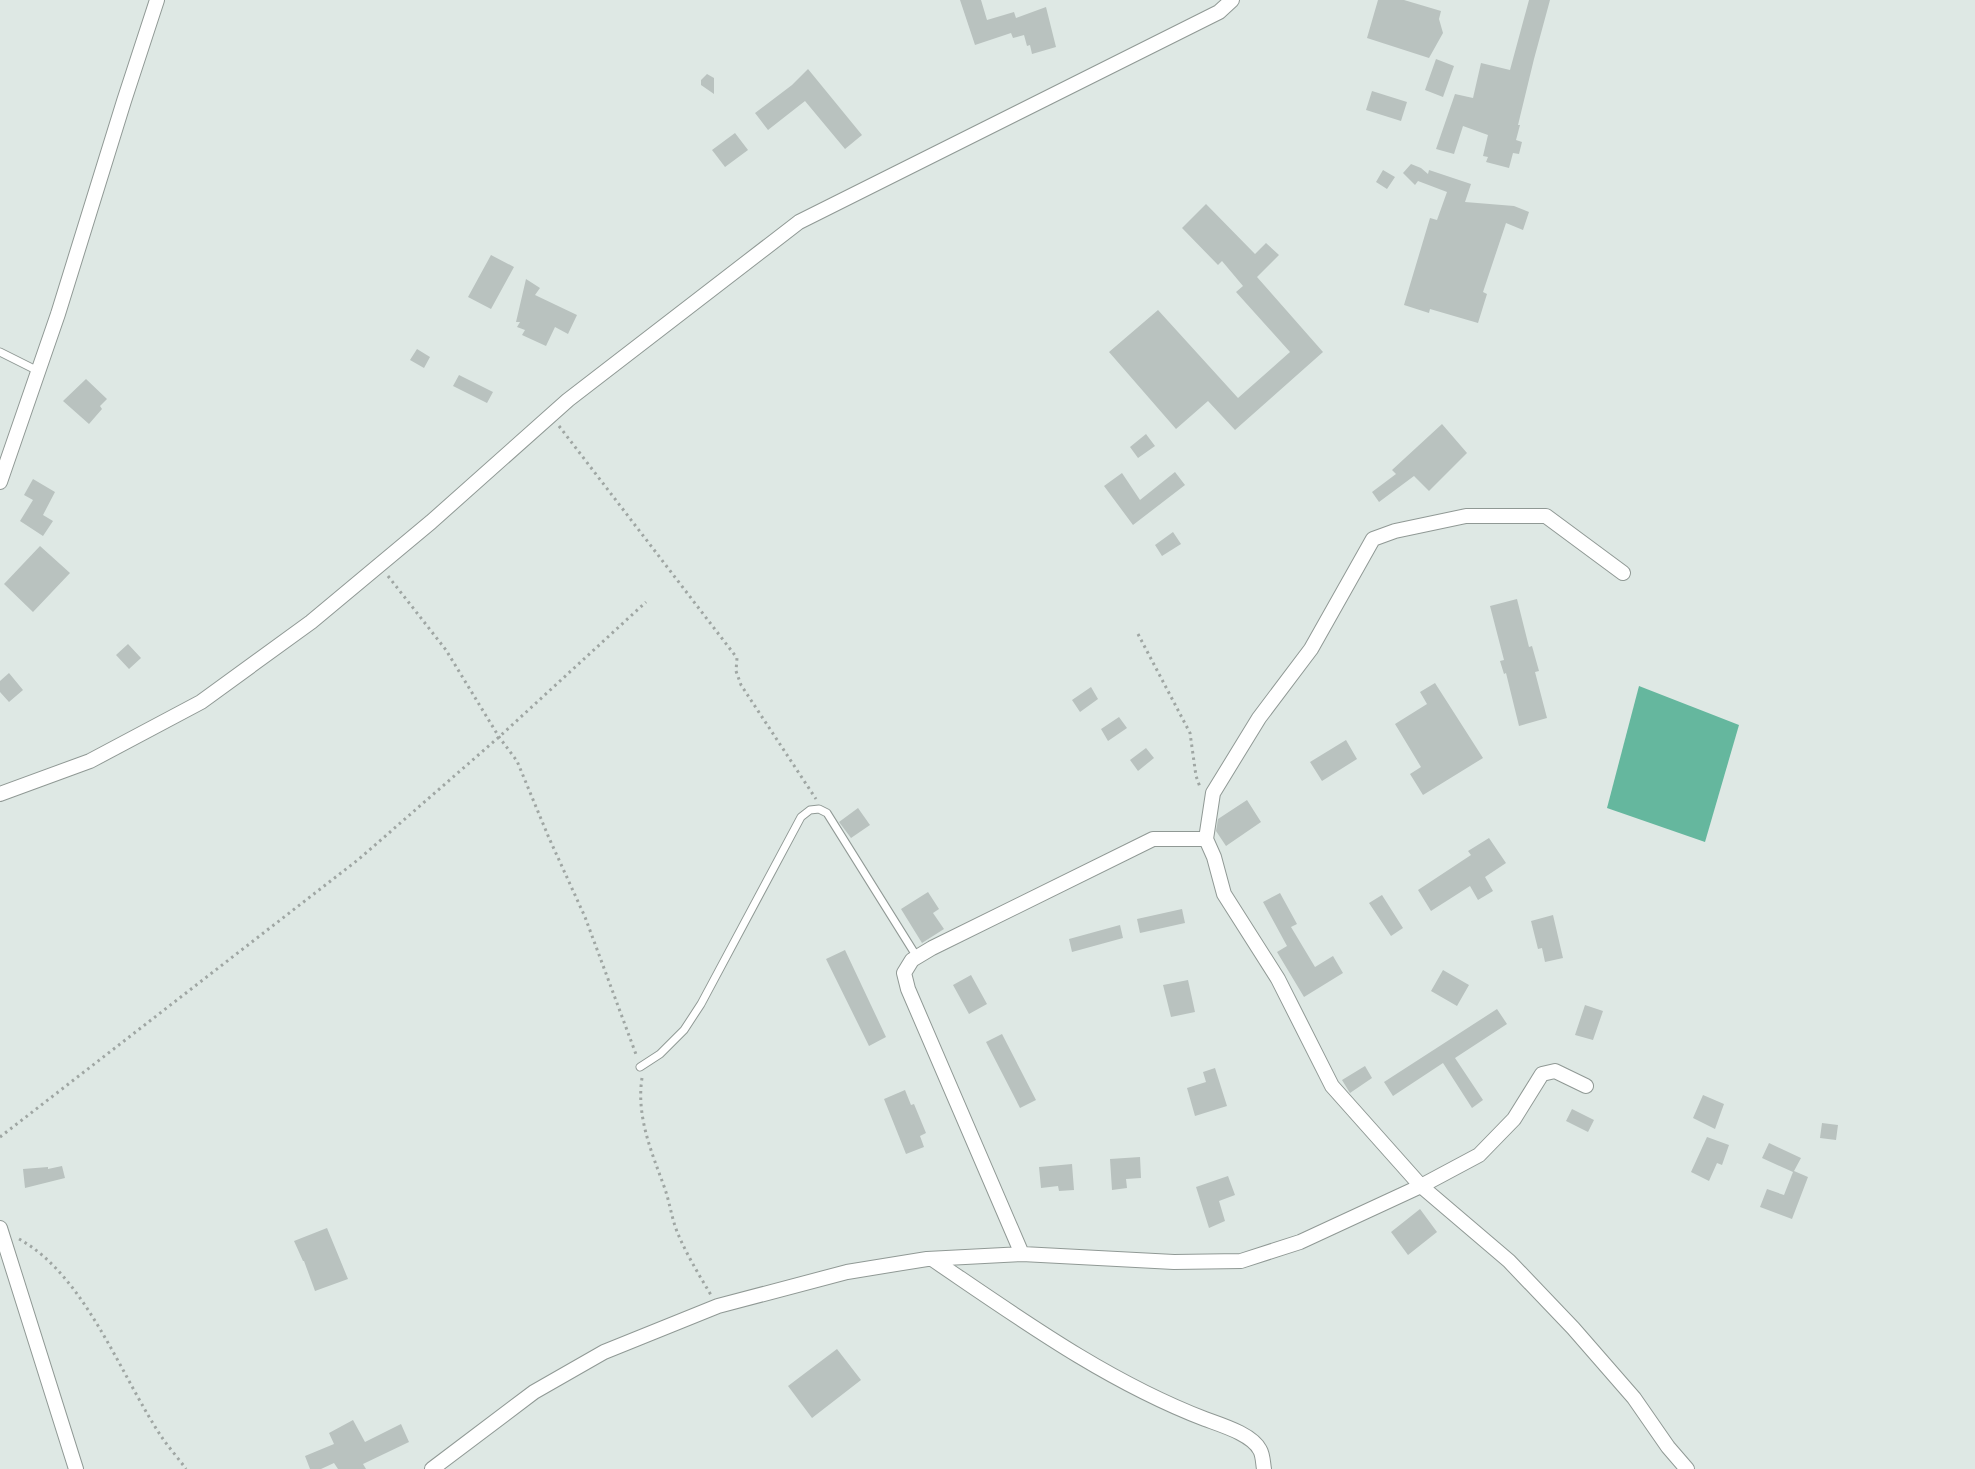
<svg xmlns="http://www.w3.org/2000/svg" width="1975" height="1469" font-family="'DejaVu Sans',sans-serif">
	<rect width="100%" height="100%" fill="#dee8e4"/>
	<path fill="#65b79e" d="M1639,686L1739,725L1705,842L1607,808Z"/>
	<path fill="#b9c2bf" d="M960,0H981L987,20L1014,12L1016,18L1046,7L1056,47L1032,54L1030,45L1027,46L1024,35L1013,38L1011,33L975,45Z
		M1378,0H1404L1441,11L1439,19L1443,33L1429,58L1367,38Z
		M1529,0H1550L1534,59L1518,125H1520L1516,140L1522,142L1519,154L1513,153L1509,168L1486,162L1488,157L1483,156L1488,135L1463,126L1454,154L1436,149L1455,94L1473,98L1481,63L1510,70Z
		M1436,59L1454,66L1443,97L1425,90Z
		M808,69L862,135L845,149L805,101L768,130L755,113L792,85Z
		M707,74L714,78V94L701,85V80Z
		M1372,91L1407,102L1401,121L1366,110Z
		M735,133L748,150L725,167L712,150Z
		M1411,164L1421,168L1428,174L1429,170L1471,184L1465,202L1514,206L1529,212L1523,230L1506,223L1483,292L1487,294L1478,323L1430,309L1429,313L1404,305L1430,218L1437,220L1447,192L1418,181L1415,185L1403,173Z
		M1383,170L1395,177L1387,189L1376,182Z
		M1206,204L1255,254L1266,243L1279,255L1257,277L1323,352L1235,430L1208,401L1176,429L1109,352L1158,310L1238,398L1290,352L1236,292L1243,286L1222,261L1218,265L1182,228Z
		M491,255L514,267L491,309L468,297Z
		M526,279L540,288L535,295L577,315L568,334L555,327L546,346L522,335L525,330L517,327L520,322H516Z
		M417,349L430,357L424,368L410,360Z
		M459,375L493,392L487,403L453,386Z
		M86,379L107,399L100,406L102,409L89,424L63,401Z
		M1442,424L1467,453L1429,491L1414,476L1379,502L1372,492L1396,474L1392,470Z
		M1146,434L1155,446L1138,458L1130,447Z
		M1175,472L1185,485L1133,525L1104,486L1122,473L1140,500Z
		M33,479L55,492L43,515L53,521L43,536L20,521L33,500L24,495Z
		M1173,532L1181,544L1162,556L1155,545Z
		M40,546L70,573L33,612L4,584Z
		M1517,599L1529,647L1532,646L1539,671L1535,672L1547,718L1519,726L1506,673L1504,674L1500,661L1504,660L1490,606Z
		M128,644L141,658L129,669L116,655Z
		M9,673L23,690L9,702L0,692V681Z
		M1435,683L1483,758L1423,795L1410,774L1421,767L1395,724L1427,704L1420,692Z
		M1091,687L1098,699L1080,712L1072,700Z
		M1119,717L1127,728L1108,741L1101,729Z
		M1346,740L1357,759L1322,781L1310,762Z
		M1146,748L1154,758L1138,771L1130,760Z
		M1247,800L1261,822L1226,846L1216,831L1218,819Z
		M858,808L870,825L851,838L839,822Z
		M1489,838L1506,863L1485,877L1493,891L1478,900L1470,886L1431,911L1418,890L1471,855L1468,851Z
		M928,892L939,909L933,913L944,929L922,943L901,909Z
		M1280,893L1297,924L1291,927L1315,967L1333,956L1343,973L1304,997L1277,952L1287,946L1263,902Z
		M1382,895L1403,928L1391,936L1369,903Z
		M1182,909L1185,923L1140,933L1137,919Z
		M1553,915L1563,958L1545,962L1542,948L1538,949L1531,921Z
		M1120,925L1123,938L1072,952L1069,939Z
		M845,950L886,1037L869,1046L826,959Z
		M1443,970L1469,985L1457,1006L1431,991Z
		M971,975L987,1004L969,1014L953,985Z
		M1188,980L1195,1012L1171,1017L1163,985Z
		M1585,1005L1603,1011L1593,1040L1575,1035Z
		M1497,1009L1507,1024L1455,1058L1483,1100L1472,1108L1443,1063L1393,1096L1384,1082Z
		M1002,1034L1036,1100L1020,1108L986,1042Z
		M1365,1066L1372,1078L1350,1093L1342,1080Z
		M1215,1068L1227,1106L1195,1116L1187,1088L1206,1082L1203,1072Z
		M905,1090L911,1105L914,1104L926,1133L920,1136L924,1147L906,1154L884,1099Z
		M1703,1095L1724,1104L1715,1129L1693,1118Z
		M1572,1109L1594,1120L1588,1132L1566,1121Z
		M1822,1123L1838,1125L1836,1140L1820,1138Z
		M1707,1137L1729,1145L1722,1165L1717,1163L1709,1181L1691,1172Z
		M1769,1143L1801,1158L1794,1171L1808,1177L1792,1219L1760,1207L1767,1189L1784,1195L1793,1172L1762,1158Z
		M1140,1157L1141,1178L1126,1179L1127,1188L1112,1190L1110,1159Z
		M1072,1164L1074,1190L1059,1191L1058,1186L1041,1188L1039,1167Z
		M62,1166L65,1178L25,1188L23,1169L48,1167V1169Z
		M1228,1176L1235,1195L1219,1201L1225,1221L1209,1228L1196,1187Z
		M1420,1209L1437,1232L1408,1255L1391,1232Z
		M327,1228L348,1279L315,1291L304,1261H303L294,1241Z
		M837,1349L861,1380L812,1418L788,1386Z
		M353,1420L365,1442L401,1424L409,1442L363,1464L366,1469H338L334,1463L321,1469H310L305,1456L334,1444L329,1433Z"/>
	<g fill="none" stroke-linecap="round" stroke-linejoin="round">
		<defs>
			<path id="service" d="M0,352L38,371
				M640,1067L660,1054L684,1030L701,1004L801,817L810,810L819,809L827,813L917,957"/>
			<path id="minor" d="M0,482L58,314L124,101L157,0
				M1623,573L1546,516H1466L1395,531L1373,539L1311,649L1259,718L1213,793L1206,839L1214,857L1224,894L1278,979L1332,1086L1421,1186L1509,1261L1573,1328L1634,1398L1668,1447L1687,1469
				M0,794L90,761L201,702L311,622L431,522L568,400L799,222L1219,12L1232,0
				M0,1228L76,1469
				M1022,1254L908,989L904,973L912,960L932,948L1153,839H1206
				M932,1259C1019,1318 1106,1381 1205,1419C1221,1425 1252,1434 1260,1450C1263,1455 1263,1464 1264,1469
				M432,1469L534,1392L604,1352L718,1306L847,1272L927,1259L1022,1254L1174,1262L1241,1261L1300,1242L1421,1186L1479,1155L1514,1119L1542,1074L1555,1071L1586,1086"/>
		</defs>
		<use href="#service" stroke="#909995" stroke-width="9"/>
		<use href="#minor" stroke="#909995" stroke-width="16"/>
		<path stroke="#9fa6a3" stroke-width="3" stroke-dasharray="2.5 4" stroke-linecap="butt" d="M559,426L737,658L736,671L741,685L816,799
			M388,576L446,650L499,737L517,761L549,838L585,917L637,1057
			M1138,634L1190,733L1196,776L1200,787
			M642,1078C636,1117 652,1153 665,1189C670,1204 672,1220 678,1234C687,1255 699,1275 711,1295
			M0,1137L359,859L499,737L646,602
			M19,1239C86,1276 121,1377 163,1439C170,1449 179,1459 186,1469"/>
		<use href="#service" stroke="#fff" stroke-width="7"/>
		<use href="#minor" stroke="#fff" stroke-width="14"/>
	</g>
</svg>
